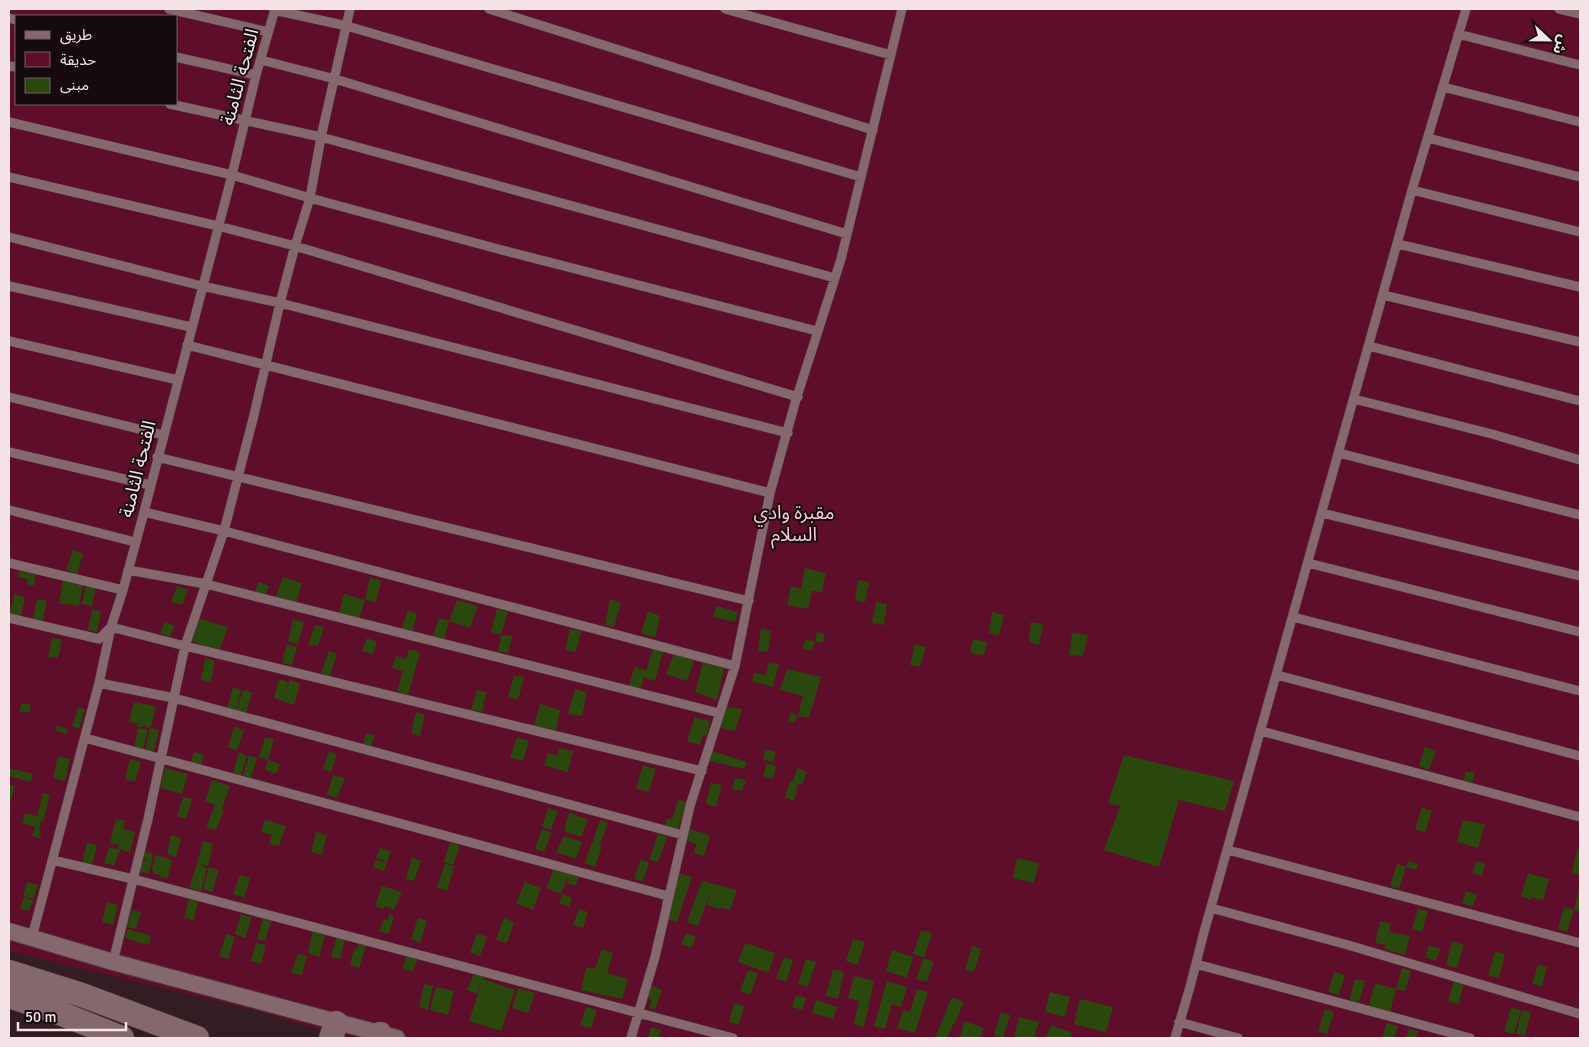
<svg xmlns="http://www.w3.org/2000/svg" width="1589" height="1047" font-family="Signika,'Noto Sans Arabic',sans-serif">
	<rect width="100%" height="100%" fill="#341d22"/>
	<path fill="#5e0e2b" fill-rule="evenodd" d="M9,9H1580V1038H346L257,1011L9,951ZM16,16H176V104H16Z"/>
	<path fill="#2a470d" d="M73,550L83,554L77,574L66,570Z
		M805,568L826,573L822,592L812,591L808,609L787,605L791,586L801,589Z
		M19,571L36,574L34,586L27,584L28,580L18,577Z
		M283,577L302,583L295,607L274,601Z
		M370,577L381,581L376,602L365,600Z
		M858,580L869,582L865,602L855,600Z
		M63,581L83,584L79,606L59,603Z
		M259,582L269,586L265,597L254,593Z
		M86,585L96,587L92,606L82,604Z
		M177,586L188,590L182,605L171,602Z
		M14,594L25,597L21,617L10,615Z
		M344,594L365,600L359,619L338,617Z
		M37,599L47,601L43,621L33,619Z
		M610,599L621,603L614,627L605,625Z
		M457,600L478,606L470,628L449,621Z
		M876,602L887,604L884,625L872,623Z
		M716,606L738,612L735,622L713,617Z
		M497,609L508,612L501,635L491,632Z
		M92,610L101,611L97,632L88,630Z
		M408,610L417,614L411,636L400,633Z
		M648,611L660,616L655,638L641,633Z
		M992,612L1004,615L999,636L989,633Z
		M197,618L228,627L219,651L189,640Z
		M439,618L449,621L443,644L431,641Z
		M293,619L304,622L298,644L288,641Z
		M165,622L175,626L170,637L160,633Z
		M1031,622L1043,624L1039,645L1029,642Z
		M315,625L324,627L318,646L308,645Z
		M570,629L581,631L576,652L565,650Z
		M761,629L771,631L768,652L758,651Z
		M817,632L825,634L823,643L815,641Z
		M1072,633L1088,635L1083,656L1069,655Z
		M501,635L512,636L508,653L498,651Z
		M52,638L62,639L58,658L48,657Z
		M367,638L377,642L373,654L362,651Z
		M973,639L987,642L984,655L970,653Z
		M805,640L815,641L812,651L803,649Z
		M287,644L297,647L292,665L282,663Z
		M915,644L926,647L920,667L910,665Z
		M409,649L420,652L408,695L397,691L403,671L392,668L396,656L406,659Z
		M653,649L663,652L655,681L644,677L639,693L627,690L635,666L646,671Z
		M329,651L337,654L330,676L321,673Z
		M674,654L694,661L687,681L666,674Z
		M205,658L215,661L211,682L201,680Z
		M703,662L724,668L717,700L695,692Z
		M768,663L779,664L773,687L752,681L754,673L766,675Z
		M787,669L821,677L809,718L798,716L803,696L780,690Z
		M514,675L524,677L518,700L508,697Z
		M279,679L288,682L286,692L290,680L300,684L294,705L274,698Z
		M233,687L241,690L236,711L227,709Z
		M575,689L587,692L582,716L568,714Z
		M243,690L252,692L246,714L236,712Z
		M477,690L487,692L482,712L471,710Z
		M134,702L156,706L151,727L148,729L145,725L141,727H137L138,724L129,722Z
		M22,703L31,705L29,713L19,711Z
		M540,704L560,710L556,730L534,726Z
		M78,707L85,709L79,729L72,726Z
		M726,707L742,709L735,731L720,728Z
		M416,712L425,715L420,736L411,733Z
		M791,712L798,716L794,723L788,722Z
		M695,717L710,721L707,736L703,735L700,745L687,741Z
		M57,725L68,729L66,734L55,730Z
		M234,727L244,730L237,750L228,748Z
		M138,728L148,730L143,749L134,747Z
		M150,728L159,730L154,751L145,749Z
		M366,734L375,735L371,746L363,744Z
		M265,737L274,739L268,760L259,757Z
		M517,737L529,741L523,761L510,758Z
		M1425,747L1436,751L1429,770L1419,766Z
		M559,748L573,751L568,772L544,765L548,753L557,756Z
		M765,749L776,752L773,762L763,760Z
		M329,751L337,754L331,772L323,769Z
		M712,751L747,762L744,769L709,761Z
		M194,752L204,754L201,765L191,762Z
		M239,752L247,756L241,775L233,773Z
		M249,755L257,758L251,778L243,775Z
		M1124,755L1234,781L1225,811L1179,800L1159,867L1104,850L1120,806L1108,803Z
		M58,756L70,759L65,781L53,778Z
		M130,759L141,762L135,782L125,779Z
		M268,760L280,764L276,774L265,770Z
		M767,763L777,766L772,779L763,776Z
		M643,765L656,769L649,792L636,788Z
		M9,768L33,774L31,782L9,776Z
		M165,768L188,774L182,794L160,788Z
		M797,768L807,772L802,785L798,784L794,801L785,797L790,781L793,782Z
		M1466,771L1475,773L1472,784L1463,781Z
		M333,775L345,778L337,798L327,795Z
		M735,778L746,780L742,791L732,789Z
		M212,780L230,786L222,809L224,810L216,830L206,828L215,805L205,801Z
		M711,783L722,785L716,807L706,804Z
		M9,785L15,786L11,800L9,799Z
		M43,793L50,795L43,822L41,821L39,830L41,831L40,838L32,836L35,827L22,823L25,813L37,816Z
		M183,797L192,799L186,819L177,816Z
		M678,800L686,802L678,829L665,825L667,818L672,820Z
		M1422,807L1432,811L1425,833L1415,829Z
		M548,808L558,811L551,830L542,827Z
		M569,812L588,820L581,837L564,831Z
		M116,819L125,821L123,829L135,832L130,852L118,849L119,845L110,843Z
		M265,820L286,826L279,846L269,844L272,835L261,832Z
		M600,820L608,823L600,844L601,849L595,867L585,863L592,842L594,843L595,841L593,840Z
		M1463,820L1485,824L1478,848L1457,842Z
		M542,829L551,833L544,852L535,849Z
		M689,829L710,835L704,856L694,853L696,844L686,840Z
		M316,832L327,835L322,855L311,852Z
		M658,834L667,837L658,862L649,860Z
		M171,835L181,838L176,857L167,854Z
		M564,836L582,842L576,859L556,852Z
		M203,841L213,844L208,866L197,863Z
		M450,842L460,846L453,865L444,862Z
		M87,843L97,845L92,865L82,863Z
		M109,847L120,850L114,866L104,863Z
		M380,848L391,851L387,862L376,858Z
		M1577,849L1580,850V875L1572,873Z
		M145,852L153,854L149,874L140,871L142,861H146L147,859L143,858Z
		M155,855L172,860L168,878L160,877L161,875L154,874V871L152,870Z
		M412,857L421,861L414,881L406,879Z
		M1017,858L1039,863L1034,883L1013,878Z
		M641,859L649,863L643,881L634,879Z
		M376,860L387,863L384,871L373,867Z
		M1408,861L1418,864L1416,870L1406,867Z
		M1476,861L1485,864L1482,876L1473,873Z
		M197,863L207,868L201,891L189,888Z
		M445,864L454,866L447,891L437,887Z
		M1397,864L1406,867L1399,889L1390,886Z
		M209,867L219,870L212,892L203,889Z
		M554,868L579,877L575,886L567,883L568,876L561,894L546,888Z
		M678,873L692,877L677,922L665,919Z
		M1528,873L1549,879L1543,900L1531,897V900L1521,896Z
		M240,875L250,878L244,898L233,894Z
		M702,881L737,890L730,910L720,908L719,909L707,905L710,893L698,926L687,922Z
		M27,882L38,885L33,899L23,896Z
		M525,882L541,888L533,910L516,903Z
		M382,886L402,892L394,910L385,906L383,909L375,906Z
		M1580,886V912L1574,910Z
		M1466,891L1477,895L1472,907L1462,903Z
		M563,894L572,898L569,907L559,903Z
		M24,897L33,900L29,911L20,908Z
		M189,899L198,902L194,920L184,918Z
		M107,902L118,905L113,925L102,922Z
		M1564,907L1574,910L1567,932L1558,929Z
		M579,909L588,912L583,928L573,925Z
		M1418,909L1428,911L1422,932L1412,929Z
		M132,910L141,912L136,929L127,927Z
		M241,914L252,917L245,938L235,934Z
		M389,914L394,916L389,934L379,931L384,919L388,920Z
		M504,917L514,923L507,943L496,940Z
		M263,918L271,921L265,941L257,939Z
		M418,918L427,921L420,943L411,939Z
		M1380,921L1391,924L1389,932L1410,936L1405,955L1384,949L1386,945L1375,943Z
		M128,929L151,936L149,945L125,938Z
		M313,930L325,934L319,957L308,953Z
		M921,930L932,933L924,958L913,954Z
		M477,933L487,937L480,956L470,953Z
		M686,933L696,937L691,948L681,944Z
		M226,934L235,937L228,959L219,956Z
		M337,936L345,939L340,959L331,957Z
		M853,939L865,942L858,965L846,961Z
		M1452,941L1464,945L1457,968L1446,965Z
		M256,943L266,945L261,964L251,961Z
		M359,943L366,946L359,968L350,965L354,949H357Z
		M745,943L775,953L768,973L738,962Z
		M1429,945L1440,949L1436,961L1425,957Z
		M972,946L981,949L974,972L965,970Z
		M602,949L613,953L607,973L628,979L622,999L581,990L586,967L595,969Z
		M892,950L913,957L907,978L886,971Z
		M1495,951L1505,954L1499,978L1488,975Z
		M298,954L307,956L302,975L291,973Z
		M407,954L418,958L412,972L403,968Z
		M784,957L793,960L786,982L776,978Z
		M924,958L934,962L927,982L916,979Z
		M806,959L816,962L808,987L798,984Z
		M1538,965L1547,967L1542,986L1532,984Z
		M1402,968L1411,971L1405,991L1396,989L1390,1012L1368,1007L1375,983L1396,989Z
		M833,969L844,972L838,999L826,996Z
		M748,970L758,974L750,995L740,991Z
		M1334,972L1345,975L1339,995L1328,992Z
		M474,974L484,977L477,994L467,990Z
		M854,976L874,981L864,1027L854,1024L859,1001L848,998Z
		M483,979L515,990L501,1031L469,1021Z
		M1355,979L1365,981L1359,1003L1349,1001Z
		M1454,980L1464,982L1459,1004L1448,1002Z
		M887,981L907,987L901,1007L892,1004L885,1029L874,1026Z
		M424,984L433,986L428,1010L419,1007Z
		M652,986L662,990L655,1010L649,1008L652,1000L647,998Z
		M436,987L454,991L448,1015L430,1010Z
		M518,988L535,993L528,1013L512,1008Z
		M917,989L928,992L915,1033L897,1028L903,1010L910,1012Z
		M1050,992L1070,997L1065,1017L1045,1012Z
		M796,995L806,998L802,1010L792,1007Z
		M952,997L964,1002L954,1025L953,1024L947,1038H935Z
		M1080,999L1113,1007L1106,1032L1074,1024Z
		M816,1000L837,1007L833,1019L812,1013Z
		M734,1003L744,1006L739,1025L729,1022Z
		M586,1007L597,1010L591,1028L580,1025Z
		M1511,1007L1521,1010L1514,1034L1504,1031Z
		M1325,1009L1334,1012L1327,1034L1318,1031Z
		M1522,1010L1531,1012L1525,1036L1516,1034Z
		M1001,1012L1010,1015L1003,1038L994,1035Z
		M1019,1017L1039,1022L1034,1038H1022L1014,1036Z
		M964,1021L984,1028L981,1038H960Z
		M1387,1023L1398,1026L1394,1038H1382Z
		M1051,1025L1072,1033L1070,1038H1046Z
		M651,1027L661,1030L658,1038H648Z
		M1409,1029L1418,1031L1416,1038H1406Z"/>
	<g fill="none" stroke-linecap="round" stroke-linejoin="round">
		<defs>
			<path id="service" d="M169,9L268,32
				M489,9L873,130
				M725,9L891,55
				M1559,9L1580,14
				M274,10L347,26L861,177
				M9,18L16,20
				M1458,34L1580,65
				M176,57L256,75
				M261,60L335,79L847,234
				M9,66L16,67
				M1443,87L1580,122
				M170,104L321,137L835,278
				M9,122L232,175L310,198L498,249L817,331
				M1428,138L1580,177
				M9,177L218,226L295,246L798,397
				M1412,190L1580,232
				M9,237L202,286L280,303L788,433
				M1398,244L1580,287
				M9,286L191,327
				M1383,295L1580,342
				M9,341L178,380
				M187,345L770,493
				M1369,346L1580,401
				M9,397L163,435
				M1354,399L1492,434L1580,460
				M9,452L150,485
				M1339,453L1580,515
				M157,457L749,601
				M9,510L135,542
				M144,512L224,531L735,666
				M1322,513L1580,576
				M9,563L123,590
				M1308,563L1580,632
				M128,570L206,584L719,713
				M1293,617L1580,691
				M9,618L99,639L111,627L185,646L702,771
				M1277,675L1580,756
				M99,683L174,698L683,835
				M1261,731L1580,817
				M85,738L646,890L668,896L667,904
				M1228,850L1580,943
				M52,860L133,879L733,1038
				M1211,908L1348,945L1580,1014
				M32,937L99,683L111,627L123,590L144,512L232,175L256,75L275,9
				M113,962L148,819L185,646L224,531L253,419L280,303L295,246L310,198L321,137L350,9
				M1196,964L1470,1038
				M1179,1022L1238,1038
				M631,1038L655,957L690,806L735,666L770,493L795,403L841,259L902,9
				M1175,1038L1190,987L1204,932L1412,190L1466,9"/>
			<path id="minor" d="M9,931L113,962L397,1038"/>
			<path id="secondary" d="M9,972L82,995L197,1038
				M9,996L52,1010L122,1038
				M331,1038L336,1023
				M379,1038L380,1034"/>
		</defs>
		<use href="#service" stroke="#4f3b40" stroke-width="10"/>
		<use href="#minor" stroke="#4f3b40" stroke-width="18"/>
		<use href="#secondary" stroke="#4f3b40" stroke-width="25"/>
		<use href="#service" stroke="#84686d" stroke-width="9"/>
		<use href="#minor" stroke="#84686d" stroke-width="16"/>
		<use href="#secondary" stroke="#84686d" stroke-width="24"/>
	</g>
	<g text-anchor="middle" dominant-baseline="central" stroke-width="4" stroke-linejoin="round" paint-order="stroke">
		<g font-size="19" fill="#f5e4e7" stroke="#150a0d">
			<text transform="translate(240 77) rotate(-75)">الفتحة الثامنة</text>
			<text transform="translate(138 469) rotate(-76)">الفتحة الثامنة</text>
		</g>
		<g font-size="19" fill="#fdcbd5" stroke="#150a0d">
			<text x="794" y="513">مقبرة وادي<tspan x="794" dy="22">السلام</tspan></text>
		</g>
	</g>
	<rect width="1589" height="1047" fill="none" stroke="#f5e4e7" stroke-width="20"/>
	<rect x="15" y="15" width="162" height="90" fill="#150a0d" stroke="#6f6164"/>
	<rect x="25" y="31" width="25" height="8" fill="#84686d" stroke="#6f6164"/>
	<text x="60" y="40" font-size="15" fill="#f5e4e7">طريق</text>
	<rect x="25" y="52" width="25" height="15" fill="#5e0e2b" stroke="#6f6164"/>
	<text x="60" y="65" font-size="15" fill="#f5e4e7">حديقة</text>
	<rect x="25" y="78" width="25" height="15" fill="#2a470d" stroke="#6f6164"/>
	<text x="60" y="90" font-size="15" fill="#f5e4e7">مبنى</text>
	<g transform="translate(1549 40) rotate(112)" stroke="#150a0d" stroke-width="4" paint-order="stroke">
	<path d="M0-4L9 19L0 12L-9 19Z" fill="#f5e4e7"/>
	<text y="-8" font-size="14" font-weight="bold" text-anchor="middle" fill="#f5e4e7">ش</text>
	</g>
	<path d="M18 1022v8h108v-8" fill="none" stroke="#f5e4e7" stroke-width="2.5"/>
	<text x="25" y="1022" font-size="15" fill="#f5e4e7" stroke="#150a0d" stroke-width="4" paint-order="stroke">50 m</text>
</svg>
